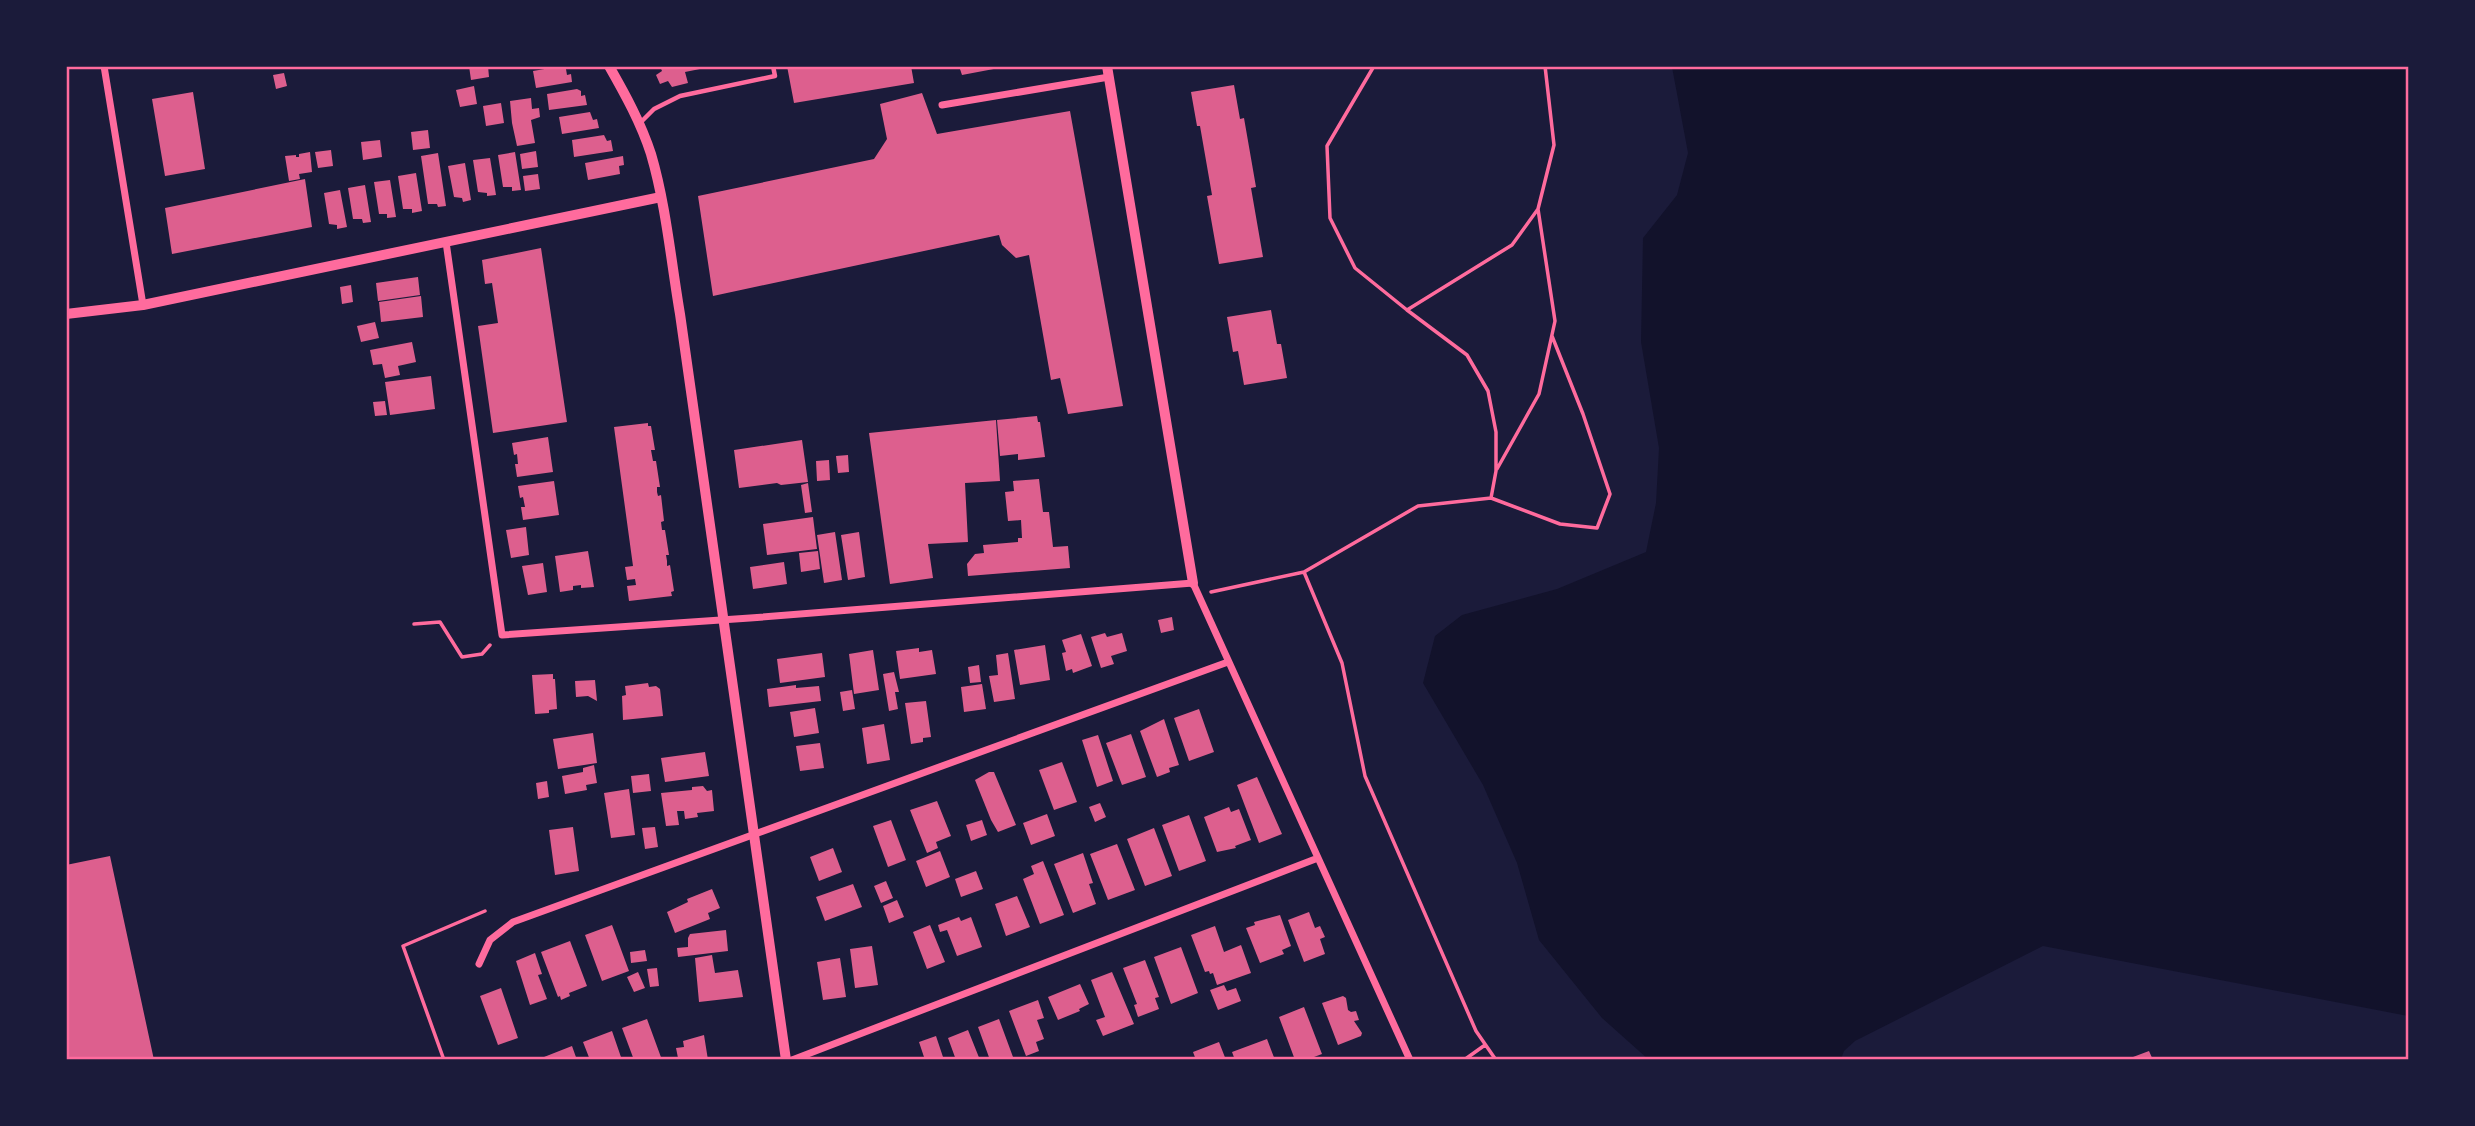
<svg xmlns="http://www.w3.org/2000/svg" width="2475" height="1126" font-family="Ubuntu,sans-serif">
	<rect width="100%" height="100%" fill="#1b1b3a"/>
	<path fill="#12122b" d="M1672,67H2408V1016L2043,946L1855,1041L1844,1051L1841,1059H1648L1602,1018L1539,940L1517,863L1483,785L1423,683L1435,636L1462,615L1557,589L1646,552L1656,503L1659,448L1641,342L1643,238L1677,195L1688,153Z"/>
	<path fill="#dd5f8e" d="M469,66H488L489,77L471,80Z
		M562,66L566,69L567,75L571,74L572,82L536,88L533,71Z
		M660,66H700V69L685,72L688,83L672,87L668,81L660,84L656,75L662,71Z
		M787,66H911L914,83L794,103Z
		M959,66H999V68L962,75Z
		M284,73L287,86L276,89L273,75Z
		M1234,85L1240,119L1244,118L1256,187L1251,188L1263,257L1219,264L1207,196L1212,195L1200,126H1197L1191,92Z
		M474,86L477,104L460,107L456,90Z
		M577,89L581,91V96L585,95L587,105L549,110L547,94Z
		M193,92L205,169L165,176L152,99Z
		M922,93L937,134L1070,111L1123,406L1068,414L1060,378L1051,380L1029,255L1016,258L1002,245L999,235L713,296L698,196L874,159L887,139L880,104Z
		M531,98L532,109L539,108L540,117L531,120L535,143L517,146L512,123L510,101Z
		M501,103L504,123L486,126L483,106Z
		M590,112L593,120L597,119L599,128L562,134L559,117Z
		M428,130L430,148L413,150L411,132Z
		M604,135L607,141L611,140L613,151L574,157L572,140Z
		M380,140L382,157L363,160L361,142Z
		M331,150L333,166L318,168L315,152Z
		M536,151L538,167L522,169L520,154Z
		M310,152L312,172L299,174L300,179L289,181L285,156L296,155V157H299V154Z
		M515,152L521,190L512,191V187H503L498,155Z
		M438,153L446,206L438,207L437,204H428L421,156Z
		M623,156L624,165L619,166L620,174L588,180L585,163Z
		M490,158L496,195L487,196V193L478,192L473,160Z
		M465,163L471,200L463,202L462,198L454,197L448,166Z
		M416,173L422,211L412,213V209H403L398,176Z
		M538,174L540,189L525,191L523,176Z
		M305,179L312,227L172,254L165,208Z
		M390,180L396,217L387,218V214H379L374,182Z
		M365,185L371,222L363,223L362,219H353L348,188Z
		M340,190L347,227L337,229V225L329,224L324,193Z
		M541,248L567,422L493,433L478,326L498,323L492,283L485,284L482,260Z
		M418,277L420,295L378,301L376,283Z
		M351,285L353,302L342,304L340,287Z
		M421,296L423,317L381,322L379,302Z
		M1271,310L1277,344H1281L1287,378L1244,385L1238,351L1233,352L1227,317Z
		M375,322L379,338L361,342L357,326Z
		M412,342L416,362L398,366L400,375L385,378L382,364L373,365L370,350Z
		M431,376L435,409L390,415L385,382Z
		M385,401L387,415L375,416L373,402Z
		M1037,416L1038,422H1040L1045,457L1018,460V454L1000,456L997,420Z
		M996,420L1000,481L965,483L968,542L928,544L933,578L890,584L869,433Z
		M648,423V426H651L655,450H651L653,461H656L660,487H657V492L658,496L661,495L664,521L661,522L662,530H665L669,555H666L667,561V566L670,565L674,591L671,592L672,596L629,601L627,586L636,585L635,579L627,580L625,567L633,566L614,427Z
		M548,437L553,472L517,477L515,464H518L517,454L514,455L512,443Z
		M802,440L808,482L781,485L777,483L739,488L734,450Z
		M848,455L849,472L838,473L836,456Z
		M829,460L830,480L817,481L816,461Z
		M1039,479L1043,512H1049L1053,547L1068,546L1070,568L968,576L967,564L975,554L984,553L983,545L1018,542V538H1022L1021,520L1008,521L1005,492L1014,491L1013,481Z
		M554,481L559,515L523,520L521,507H525L523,497L520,498L518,486Z
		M808,483L812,512L805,513L801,485Z
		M813,517L817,549L767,555L763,524Z
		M526,527L529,555L511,558L506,530Z
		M835,532L842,580L824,583L817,535Z
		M859,532L865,577L848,580L841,535Z
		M588,551L594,587L581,588V585L573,586V590L560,592L555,556Z
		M818,551L820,569L801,572L799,553Z
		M784,562L787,584L753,589L750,567Z
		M543,563L547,592L528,595L522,566Z
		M1172,617L1174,630L1161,633L1158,620Z
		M1105,633L1107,637L1122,633L1127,651L1111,656L1114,664L1101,668L1091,637Z
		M1081,634L1092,666L1073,673L1072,669L1066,671L1062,653L1066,652L1062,640Z
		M1045,645L1050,680L1020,685L1014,650Z
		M919,648V652L932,650L936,674L900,679L896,651Z
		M873,650L879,690L854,694L849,654Z
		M822,653L825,677L780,683L777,659Z
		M1008,653L1015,699L994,702L989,676L998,675L996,655Z
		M979,665L981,682L970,683L968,667Z
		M894,672L899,692H895L898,709L889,711L883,674Z
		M553,674V679H555L557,709L549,710V713L535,714L532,675Z
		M595,680L597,701L588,696L576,697L575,681Z
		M648,683L649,687L656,686L660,689L663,716L623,720L622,696L626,695L625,686Z
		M982,684L986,709L964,712L961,687Z
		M796,685V688L819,686L821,701L769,707L767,689Z
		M852,690L855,709L843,711L840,692Z
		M926,701L931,737L923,738V742L911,744L905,703Z
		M815,708L819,733L794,737L790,712Z
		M1199,709L1214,752L1189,761L1174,718Z
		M1164,719L1179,765L1169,768L1170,772L1157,777L1140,731Z
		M884,724L890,760L867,764L862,728Z
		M593,733L597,763L558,769L553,739Z
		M1131,734L1146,777L1122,785L1106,743Z
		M1098,735L1113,781L1097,787L1082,740Z
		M820,743L824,768L800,771L796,746Z
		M705,752L709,776L665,782L661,758Z
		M1062,762L1077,802L1054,810L1039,770Z
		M594,765L597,783L586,785L587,790L565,794L562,776L583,772V768Z
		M989,772H994L1016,825L998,832L991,820L975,780Z
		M649,774L651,791L633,793L631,776Z
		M1257,777L1282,834L1259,843L1237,785Z
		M547,781L549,797L538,799L536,783Z
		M703,786L707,791L712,790L714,811L697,813L698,817L685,819L684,811H677L679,825L666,826L661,793L692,790V787Z
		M629,789L635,835L611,838L604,793Z
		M937,801L951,836L936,842L938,848L927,853L910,810Z
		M1100,803L1106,817L1095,822L1089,807Z
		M1229,807L1231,812L1239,809L1251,840L1235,846L1236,848L1217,852L1204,817Z
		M1047,814L1055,836L1031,845L1023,823Z
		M1189,815L1206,861L1179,871L1162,825Z
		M891,820L906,860L888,867L873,826Z
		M982,820L987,835L971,841L966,825Z
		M573,827L579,871L555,875L549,830Z
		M655,827L658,847L645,849L642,828Z
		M1154,828L1172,876L1145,886L1127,839Z
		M1117,844L1135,890L1108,900L1090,854Z
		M833,848L842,872L819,881L810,857Z
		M940,851L950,877L926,887L916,861Z
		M1083,853L1093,883L1089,884L1096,904L1073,913L1054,864Z
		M110,856L154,1060H66V865Z
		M1043,861L1064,915L1040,924L1023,879L1034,874L1031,866Z
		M976,871L983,889L961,897L955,879Z
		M886,881L893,898L881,903L874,886Z
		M853,884L862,907L825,921L816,897Z
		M712,889L720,908L708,913L710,919L675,933L667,912L688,902L687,899Z
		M1017,896L1030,927L1006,936L995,904Z
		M897,900L904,917L889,923L883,906Z
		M1309,912L1315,928L1320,926L1325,937L1320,939L1325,954L1304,962L1288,920Z
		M1280,915L1291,946L1282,950L1284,954L1260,963L1246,928L1255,925L1254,922Z
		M959,917L961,921L971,917L982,947L957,956L947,930L940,932L938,925Z
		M612,925L629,971L602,981L585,935Z
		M930,925L945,962L927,969L913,932Z
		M1215,926L1224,952L1241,945L1251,973L1217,985L1213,973L1210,974L1209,971L1205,972L1191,935Z
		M726,930L728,951L678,957L677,948L688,947V938L690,934Z
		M570,941L587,986L569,993L570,996L561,1000L560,996L558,997L541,952Z
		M872,946L878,985L855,988L850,949Z
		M1181,947L1198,993L1171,1004L1154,957Z
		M645,950L647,961L631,963L630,952Z
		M535,953L542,974L538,975L547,999L530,1005L516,961Z
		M712,955L715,973L738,970L743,997L699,1002L695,958Z
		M840,958L846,997L823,1000L817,962Z
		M1145,960L1159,997L1155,998L1159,1009L1138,1017L1134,1005L1137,1004L1123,968Z
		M657,968L659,986L650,987L647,969Z
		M638,972L645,988L634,992L627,977Z
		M1112,972L1134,1024L1103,1036L1096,1020L1105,1017L1091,980Z
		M1080,984L1089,1004L1079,1009L1080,1011L1058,1020L1048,997Z
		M1224,985L1227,991L1236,988L1241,1001L1218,1010L1210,990Z
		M501,988L518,1038L498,1045L480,996Z
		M1343,996L1346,998L1348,1010L1351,1012L1356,1011L1359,1020L1354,1021L1362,1033L1361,1036L1338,1045L1322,1003Z
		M1038,1000L1044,1018L1037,1020L1044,1039L1036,1042L1039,1051L1026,1056L1009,1011Z
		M1304,1007L1322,1054L1306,1060H1295L1279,1017Z
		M647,1019L662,1060H634L622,1028Z
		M999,1019L1013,1057L990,1060L978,1027Z
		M968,1030L980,1060H956L948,1038Z
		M612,1031L622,1060H590L583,1042Z
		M704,1035L708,1060L678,1058L676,1048L684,1047L683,1041Z
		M936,1036L944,1060H925L919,1042Z
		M1267,1039L1275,1060H1235L1232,1052Z
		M1219,1042L1226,1060H1196L1193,1052Z
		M572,1046L577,1060H544V1057Z
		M2149,1051L2153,1060H2134L2133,1057Z"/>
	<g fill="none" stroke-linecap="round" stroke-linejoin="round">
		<path stroke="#ff6b9d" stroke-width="3.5" d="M1374,66L1327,146L1330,218L1355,268L1407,310L1467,355L1488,391L1496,432V471L1491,498
			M1407,310L1512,245L1538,209L1554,145L1545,66
			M1497,469L1539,394L1555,321L1538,209
			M1304,572L1342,663L1365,776L1476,1031L1496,1060
			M1211,592L1304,572L1418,506L1491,498L1560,524L1597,528L1610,494L1583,414L1552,336
			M414,624L440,622L462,657L482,654L490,645
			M444,1060L403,946L485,911
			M1464,1060L1485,1045"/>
		<path stroke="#ff6b9d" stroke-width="4.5" d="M640,123L654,109L680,96L775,76L773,66"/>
		<path stroke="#ff6b9d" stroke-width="7" d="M104,66L143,305
			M942,105L1109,77
			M446,242L502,635L750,618L1193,583L1410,1060
			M479,964L490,940L513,922L1228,662
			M792,1060L1318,858"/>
		<path stroke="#ff6b9d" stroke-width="10" d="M609,66C625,94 641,123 651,154C666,205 671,261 680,314L786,1060
			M1107,66L1193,583
			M66,314L143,305L661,197"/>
	</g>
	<rect width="2475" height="1126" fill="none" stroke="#1b1b3a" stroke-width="136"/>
	<rect x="68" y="68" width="2339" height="990" fill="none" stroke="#ff6b9d" stroke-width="2.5"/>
</svg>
